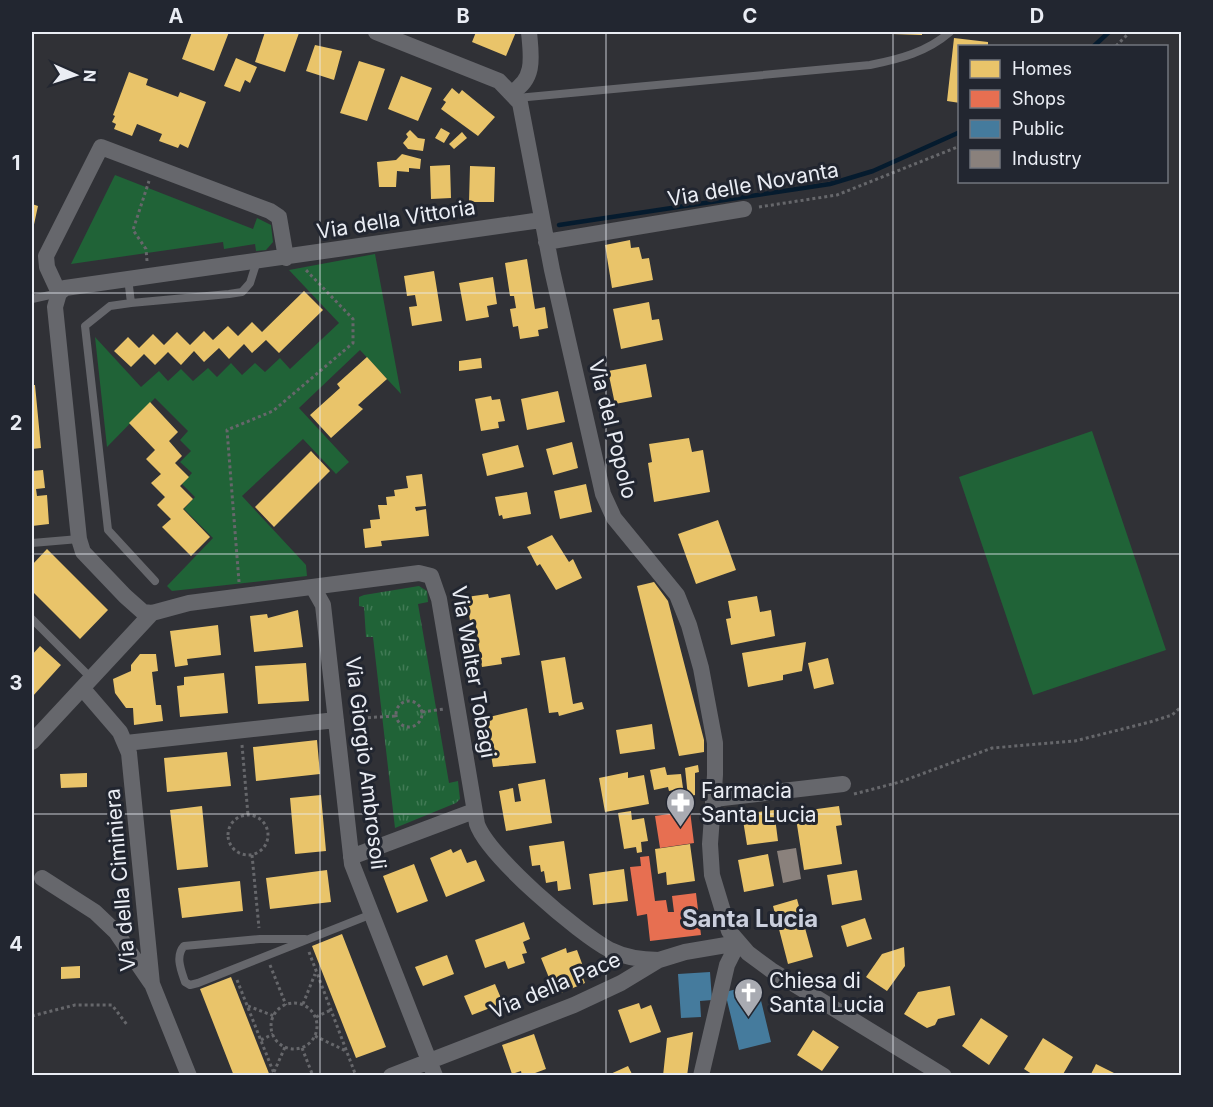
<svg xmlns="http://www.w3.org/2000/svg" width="1213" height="1107" font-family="Inter,sans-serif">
	<defs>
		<pattern id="park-tufts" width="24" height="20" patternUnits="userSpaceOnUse" patternTransform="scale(1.5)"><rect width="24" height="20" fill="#206337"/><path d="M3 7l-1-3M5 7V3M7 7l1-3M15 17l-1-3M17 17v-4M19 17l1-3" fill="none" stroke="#417a55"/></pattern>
	</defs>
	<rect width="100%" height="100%" fill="#303136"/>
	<path fill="#206337" d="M115,175L253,229L257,218L271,225L273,242L266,250L256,251L255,244L224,249L223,242L71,264Z
		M375,254L401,394L360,350L299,408L349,462L336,474L303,439L242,496L306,565L307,576L172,591L167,586L213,538L184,509L195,497L182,484L192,473L180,462L191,451L180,440L188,431L155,398L107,447L95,337L141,387L159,371L168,381L181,369L193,381L208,368L217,377L231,363L242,375L255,363L265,372L280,358L290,369L339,323L289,270Z
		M1092,431L1166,650L1033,695L959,477Z"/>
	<path fill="url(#park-tufts)" d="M419,586L427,591L428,602L418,604L449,783L458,781L460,799L456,803L395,828L373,637H366L364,607L359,606V597L364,595Z"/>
	<path fill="#e9c46a" d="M192,32H229L214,71L182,59Z
		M265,32L299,33L285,72L255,62Z
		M476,32H516L506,56L472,42Z
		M892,32H922V35L892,34Z
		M954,38L988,42V46H960V103L947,101Z
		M315,45L342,51L334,80L306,71Z
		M236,58L257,67L250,83L245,80L240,92L224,86Z
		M359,61L385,69L367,121L340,113Z
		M129,72L148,79L146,85L178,97L180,92L206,102L188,148L180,144L178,148L159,141L162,134L137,124L132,136L114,129L116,124L112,122L115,116L113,115Z
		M401,76L432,88L418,121L388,109Z
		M452,88L459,94L462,90L495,117L478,136L441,109L446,102L443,100Z
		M441,128L450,133L444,143L435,138Z
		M410,130L418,138L425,139L423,151L408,149L403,143L408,137L406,134Z
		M462,132L467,138L454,149L449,144Z
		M402,154L421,159L420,169L409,168V172L397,171L396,187H379L377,162L396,160Z
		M450,165L451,198L431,199L430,166Z
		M470,166L495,167L494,202H469Z
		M32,204L38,206L33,229H32Z
		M630,240L631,248L639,247L642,259L649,258L653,280L612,288L605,245Z
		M527,259L535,309L545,307L548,328L538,330L539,336L520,339L518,326L513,327L510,309L516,308L514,296H510L505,263Z
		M434,271L442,321L412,326L409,307L417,306L415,295L407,296L404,276Z
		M493,277L497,304L487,306L489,317L466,321L459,283Z
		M304,291L323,310L279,353L266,340L252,353L244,344L229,359L219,348L204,362L194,351L181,365L168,352L155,365L144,354L131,367L114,351L128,337L139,348L153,334L164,345L177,332L190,345L204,331L213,340L228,326L238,336L252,322L262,332Z
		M649,302L652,320L659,319L663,340L621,349L613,309Z
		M367,357L387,379L358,405L363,409L331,438L310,415L340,388L337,384Z
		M481,358L482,368L459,371V361Z
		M646,364L652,397L615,404L608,371Z
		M32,385H35L41,448L32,449Z
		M558,391L565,422L527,430L521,399Z
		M491,396L492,400L500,399L505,421L498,422L499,428L481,431L475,399Z
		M150,402L178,432L169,441L182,456L175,463L189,477L180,486L193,499L183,509L210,537L191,556L162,527L171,519L157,505L165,497L151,483L161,474L146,459L155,450L129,423Z
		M689,438L692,452L703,450L710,492L654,502L648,463L652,462L649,444Z
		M572,442L578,468L553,475L546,449Z
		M518,445L524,467L487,476L482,454Z
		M311,451L330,471L274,527L255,507Z
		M43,470L45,488L36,489L37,496L47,495L49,524L32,526V471Z
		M422,474L426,506L415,507L416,511L426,509L429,536L381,541L382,546L365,548L363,529L371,528L370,520L380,519L378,505H387L386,497L395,496L394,490L408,488L406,476Z
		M586,484L592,512L560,519L554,491Z
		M527,492L531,514L503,519L502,515L499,516L495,497Z
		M718,520L736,570L696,584L678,534Z
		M552,535L569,562L573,559L582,578L556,590L540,564L537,566L527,547Z
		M47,549L108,610L80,639L32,591V565Z
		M654,582L668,601L704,740V752L679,756L637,586Z
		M488,594L489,598L510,594L520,655L501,658L502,664L482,667L475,620L470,621L466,597Z
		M757,596L760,612L771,610L775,636L731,645L726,619L731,618L728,601Z
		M298,610L303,647L254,652L250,616L267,614L268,618Z
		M218,625L221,655L187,659L188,665L175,667L170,631Z
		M806,642L802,671L783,675V680L748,687L742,653Z
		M40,646L61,665L32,697V655Z
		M140,654H156L158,671L152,672L156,705H161L163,721L134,725L133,708H126L115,693L113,679L131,671V665Z
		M565,657L573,704L582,702L584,709L559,716L558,712L549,713L541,661Z
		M828,658L834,684L814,689L808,663Z
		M306,663L309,701L258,704L255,666Z
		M224,673L228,713L180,717L177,686L184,685V677Z
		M527,708L536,763L493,767L485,718Z
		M652,724L655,749L620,754L616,730Z
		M317,740L320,774L256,781L253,747Z
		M227,752L231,786L167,792L164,758Z
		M698,765L699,772L695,773V795L688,797L685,768Z
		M665,767L667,775L681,774L683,788L669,791L668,787L654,790L650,770Z
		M628,772V778L644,775L649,804L605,812L599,778Z
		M87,773V787L61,788L60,774Z
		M545,779L552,823L506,831L499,791L513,788L515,802L521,801L518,784Z
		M321,795L326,851L295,854L290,798Z
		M202,806L208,867L177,870L170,810Z
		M839,806L842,825L836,826L842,864L804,870L795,812Z
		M774,810L778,841L747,845L742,814Z
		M631,811L632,820L644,818L648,841L641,842L642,852L637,853L636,847L624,849L618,813Z
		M564,841L571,889L558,891L557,881L546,883L544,871L541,872L540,865L532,866L529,846Z
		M690,844L695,881L667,885L666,872L658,874L655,849Z
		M451,849L453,853L461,849L467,863L476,860L485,881L446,897L430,858Z
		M768,854L774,886L744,892L738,860Z
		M414,864L428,901L397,913L383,876Z
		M624,869L628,901L593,905L589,874Z
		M327,870L331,902L270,909L266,878Z
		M857,870L862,900L832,905L827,875Z
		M240,881L243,911L182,918L178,888Z
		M797,899L813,957L788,964L773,906Z
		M865,918L872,939L847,947L841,926Z
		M524,922L530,939L523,942L527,953L522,954L525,963L508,969L505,961L485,968L475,940Z
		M342,934L386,1047L356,1058L312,946Z
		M904,947L905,966L887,991L866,977L882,954Z
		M566,948L567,953L577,950L584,969L580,970L585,983L556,995L541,958Z
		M447,955L454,974L423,986L415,967Z
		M80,966V978L61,979V967Z
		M231,977L270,1076H234L200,989Z
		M495,984L503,1003L472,1015L464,996Z
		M950,986L955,1015L938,1019L935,1025L927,1028L904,1014L918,992Z
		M639,1003L641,1009L651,1005L661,1032L630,1043L618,1010Z
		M981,1018L1008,1036L989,1065L962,1046Z
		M813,1030L839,1047L822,1071L797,1055Z
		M693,1032L687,1076H663L667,1038Z
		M534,1034L546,1069L527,1076H522L521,1071L512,1074L502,1045Z
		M1043,1038L1073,1057L1062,1076H1035L1024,1069Z
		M1096,1064L1120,1076H1090Z
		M628,1066L633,1076H606Z"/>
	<path fill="#e76f51" d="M690,811L694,843L660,848L655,816Z
		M649,856L655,901L666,900L668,912H674L672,896L696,893L701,935L650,941L647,914L637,916L630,867L641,866L640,857Z"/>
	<path fill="#457b9d" d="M710,972L712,1000L700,1001L701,1017L681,1018L678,974Z
		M757,984L771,1042L739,1050L725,992Z"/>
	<path fill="#8a817c" d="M796,848L801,879L783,883L777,851Z"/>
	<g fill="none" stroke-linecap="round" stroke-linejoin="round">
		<path stroke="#051b2e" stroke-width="4.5" d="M1094,46L1109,32
			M559,225L830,184L873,171L960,132"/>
		<path stroke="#66676b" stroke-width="3" stroke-dasharray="3 3" stroke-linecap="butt" d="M1116,46L1130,32
			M759,207L837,195L960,146
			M147,261L146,249L133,230L149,181
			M239,582L227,430L273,411L353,343V319L305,269
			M396 714a13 13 0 1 1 26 0a13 13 0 1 1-26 0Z
			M422,712L444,709
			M362,718L396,716
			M242,745L248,815
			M854,794L900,782L992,748L1075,741L1150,722L1172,715L1182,706
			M228 835a20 20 0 1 1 40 0a20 20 0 1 1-40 0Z
			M252,855L259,928
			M309,952L356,1076
			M270,965L286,1005
			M237,980L275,1076
			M271 1026a23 23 0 1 1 46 0a23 23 0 1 1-46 0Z
			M303,1004L315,974
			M248,1006L274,1016
			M32,1016L75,1005H112L128,1026
			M316,1017L331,1010
			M315,1036L346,1051
			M261,1040L273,1034
			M302,1048L313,1076
			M274,1072L285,1047"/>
		<path stroke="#66676c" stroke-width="8" d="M517,98L870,65C900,59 927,52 950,32
			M128,278L131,303L229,294L242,292L250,283L257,261
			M32,299L59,293
			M131,303L110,306L85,326L108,530L155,581
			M32,543L79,539
			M32,619L92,679
			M305,939H260L184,946C175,956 181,970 185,982L190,985L198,983L372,914"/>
		<path stroke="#66676c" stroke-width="16" d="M376,32L499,81L520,103L552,270L603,494L614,518L677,595L689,625L701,668L715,743V775L710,844L712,875L729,931L748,953L771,970L944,1076
			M512,92C536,79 531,55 529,32
			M541,220L65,288L59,293L55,307L79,539L83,552L125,596L143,612L152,613L189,603L419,573L431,576L439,599L477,824C488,856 578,933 610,950C626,958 642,960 659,960
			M546,242L744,209
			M59,293L47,267L46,256L101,147L270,211L279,217L286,258
			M314,589L323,605L352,864L435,1076
			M83,689L120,732L129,753L152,984L189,1076
			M32,742L152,613
			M126,743L336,720
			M714,799L843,784
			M351,857L474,811
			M42,878L95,912L116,932L151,983
			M391,1076L574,1005L621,983L659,960L685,952L738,943
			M701,1076L727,965L738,943"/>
	</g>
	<path fill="none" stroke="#eaedf4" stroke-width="1.5" stroke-opacity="0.55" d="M320,32V1076M606,32V1076M893,32V1076M32,293H1182M32,554H1182M32,814H1182"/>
	<defs>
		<symbol id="pharmacy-pin" viewBox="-11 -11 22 30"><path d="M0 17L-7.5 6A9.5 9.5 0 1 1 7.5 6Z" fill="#a9abb2" stroke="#222630"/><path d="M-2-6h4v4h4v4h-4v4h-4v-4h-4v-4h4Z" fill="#fff"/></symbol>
		<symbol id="church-pin" viewBox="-11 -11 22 30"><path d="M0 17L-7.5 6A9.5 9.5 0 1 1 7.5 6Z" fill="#a9abb2" stroke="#222630"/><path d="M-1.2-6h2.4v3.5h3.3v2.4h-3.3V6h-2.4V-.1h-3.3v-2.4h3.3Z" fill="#fff"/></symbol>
	</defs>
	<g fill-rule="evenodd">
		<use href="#pharmacy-pin" x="664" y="786" width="33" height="45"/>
		<use href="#church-pin" x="732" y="976" width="33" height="45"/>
	</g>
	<g text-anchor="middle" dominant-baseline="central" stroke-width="6" stroke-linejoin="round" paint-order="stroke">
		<g font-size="21" fill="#eaedf4" stroke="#222630">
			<text transform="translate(753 184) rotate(-10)">Via delle Novanta</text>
			<text transform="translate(396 219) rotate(-9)">Via della Vittoria</text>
			<text transform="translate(613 429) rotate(76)">Via del Popolo</text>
			<text transform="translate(474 672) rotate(80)">Via Walter Tobagi</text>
			<text transform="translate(366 763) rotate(83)">Via Giorgio Ambrosoli</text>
			<text transform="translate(120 880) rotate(-95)">Via della Ciminiera</text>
			<text transform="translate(555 985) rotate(-23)">Via della Pace</text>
		</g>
		<g font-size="21" fill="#eaedf4" stroke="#222630" text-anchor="start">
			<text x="701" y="790">Farmacia<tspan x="701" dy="24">Santa Lucia</tspan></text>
			<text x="769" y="980">Chiesa di<tspan x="769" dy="24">Santa Lucia</tspan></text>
		</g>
		<g font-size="24" font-weight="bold" fill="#cacfdd" stroke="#222630">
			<text x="750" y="918">Santa Lucia</text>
		</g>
	</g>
	<rect width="1213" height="1107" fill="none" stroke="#222630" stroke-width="66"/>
	<rect x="958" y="45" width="210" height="138" fill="#222630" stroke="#72767e" stroke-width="1.5"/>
	<rect x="970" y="60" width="30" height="18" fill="#e9c46a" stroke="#72767e" stroke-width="1.5"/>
	<text x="1012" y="75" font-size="18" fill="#eaedf4">Homes</text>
	<rect x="970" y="90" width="30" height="18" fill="#e76f51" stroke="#72767e" stroke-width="1.5"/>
	<text x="1012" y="105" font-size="18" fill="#eaedf4">Shops</text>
	<rect x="970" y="120" width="30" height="18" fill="#457b9d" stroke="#72767e" stroke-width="1.5"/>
	<text x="1012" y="135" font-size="18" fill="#eaedf4">Public</text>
	<rect x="970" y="150" width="30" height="18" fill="#8a817c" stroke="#72767e" stroke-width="1.5"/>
	<text x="1012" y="165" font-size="18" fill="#eaedf4">Industry</text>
	<g transform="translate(75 75) rotate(93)" stroke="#222630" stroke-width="4.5" paint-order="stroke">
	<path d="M0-4.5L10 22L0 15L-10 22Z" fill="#eaedf4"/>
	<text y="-9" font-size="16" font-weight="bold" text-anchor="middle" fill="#eaedf4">N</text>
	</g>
	<rect x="33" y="33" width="1147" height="1041" fill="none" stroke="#eaedf4" stroke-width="2"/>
	<g font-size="20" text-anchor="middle" font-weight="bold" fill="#eaedf4">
		<text x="176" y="23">A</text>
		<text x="463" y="23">B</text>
		<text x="750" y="23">C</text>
		<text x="1037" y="23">D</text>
		<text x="16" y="170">1</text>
		<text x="16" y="430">2</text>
		<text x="16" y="690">3</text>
		<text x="16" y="951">4</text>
	</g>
</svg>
